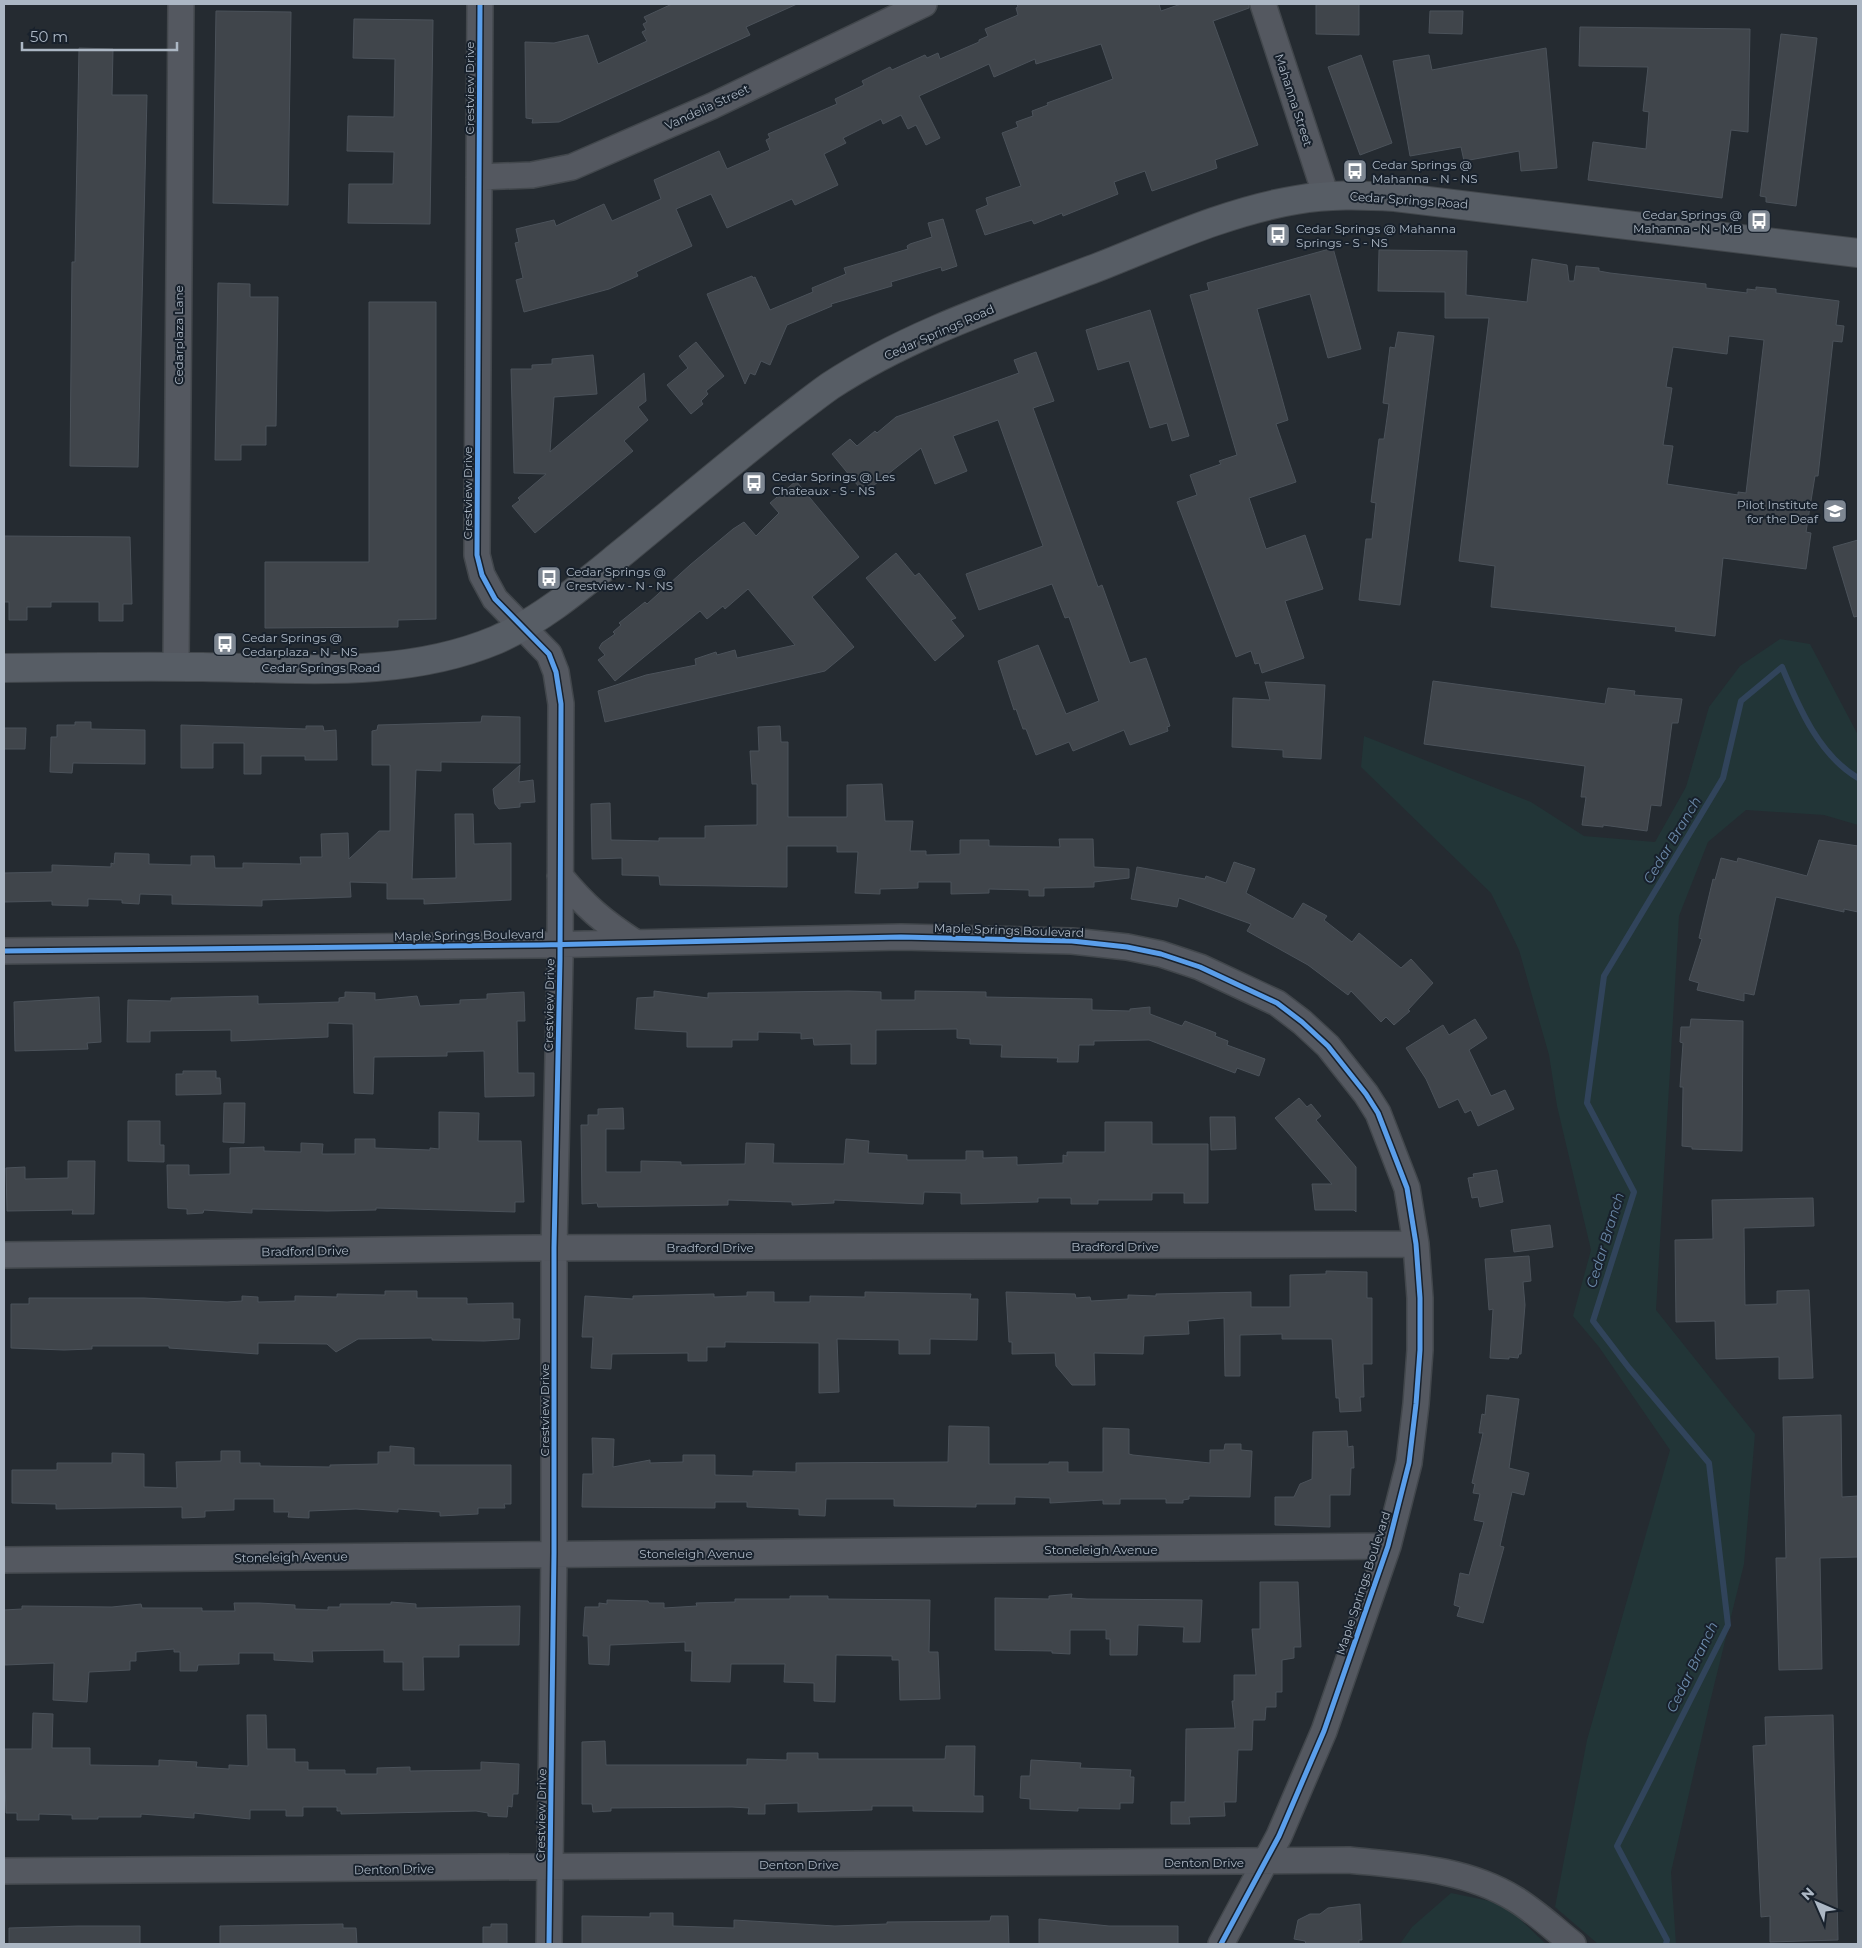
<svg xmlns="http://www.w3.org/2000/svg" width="1862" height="1948" font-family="Montserrat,sans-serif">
	<rect width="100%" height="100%" fill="#252b31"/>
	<path fill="#223537" d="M1780,639L1810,644L1858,735V825L1824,815L1746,810L1708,842L1679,916L1656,1310L1755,1434L1744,1564L1710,1702L1671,1872L1676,1944H1598L1555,1907L1587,1740L1670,1450L1599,1347L1573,1316L1591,1250L1557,1106L1549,1055L1519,950L1491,893L1361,767L1364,736L1531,802L1584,836L1655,842L1686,787L1709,707L1740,666Z
		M1451,1893L1504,1904L1546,1944H1400L1412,1927Z"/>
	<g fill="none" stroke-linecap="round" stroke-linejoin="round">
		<path stroke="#31445b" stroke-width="6" d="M1666,1944L1667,1940L1617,1846L1728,1625L1709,1463L1629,1368L1593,1321L1634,1192L1587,1103L1604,976L1723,778L1741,701L1782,667C1799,708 1819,755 1858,778"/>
	</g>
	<path fill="#40454b" stroke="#4b525a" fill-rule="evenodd" d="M672,4H797L746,27L750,35L559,122L532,123L533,119L526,118L525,42L554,43L588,35L598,64L647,41L642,32L646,30L643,24L647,22L644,17Z
		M1017,4H1159L1161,11L1181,4H1249V8L1213,21L1258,145L1215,160L1217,168L1152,191L1145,171L1114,182L1118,194L1063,216L1062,213L1034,224L1032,220L985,235L976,210L988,205L986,198L1021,186L1002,133L1018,127L1016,122L1033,116L1032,111L1048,105L1047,103L1113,79L1101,44L1036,64L1035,59L994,77L989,64L919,96L940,138L926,145L916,125L908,129L901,115L883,124L881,119L843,138L846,143L824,154L838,185L795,205L792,199L727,228L711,194L676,209L692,246L636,272L638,276L609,289L524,312L516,280L523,278L515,243L519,242L516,229L554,220L556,226L604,204L612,221L661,199L654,180L719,151L727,169L770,150L766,140L770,138L768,134L837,104L835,99L864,85L862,81L890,67L892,70L925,55L927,58L938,53L940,59L979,42V40L988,36L985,29L1018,15L1016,8L1018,7Z
		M1316,4H1359V35L1316,34Z
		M216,11L291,12L288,205L213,203Z
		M1430,11H1463L1462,34L1429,33Z
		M354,19L433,20L430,224L348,223L349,184H393L394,152L347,151L348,116L394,117L395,59L353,58Z
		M1580,27L1750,29L1748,132L1731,130L1722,198L1588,180L1593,142L1646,149L1649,112L1643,111L1648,67L1579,66Z
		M1781,34L1817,38L1796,206L1766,202V197L1760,196Z
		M79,48L113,49L112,95H147L138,467L70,466L72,262H75Z
		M1546,48L1557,168L1521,171L1519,151L1464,161L1461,147L1410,156L1393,61L1429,55L1432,70Z
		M1361,55L1392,143L1360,155L1328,67Z
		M943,219L957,266L942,271L941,267L891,282L892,286L831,304L832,306L787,325L770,365L761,361L755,375L750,373L745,384L707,294L752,276L753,278L755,277L770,310L813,292L812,288L846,274L844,268L908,249L907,246L910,244L932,237L928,223Z
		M1333,248L1361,349L1328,358L1310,294L1257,309L1288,420L1276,424L1296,482L1249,498L1266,549L1305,535L1323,589L1285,601L1304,658L1262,673L1259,663L1255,664L1251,651L1236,657L1177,502L1197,495L1190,475L1221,464L1219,461L1237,455L1190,295L1209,290L1207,283Z
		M1379,250L1467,251L1466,295L1527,302L1532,259L1567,265L1569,281H1574L1576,266L1599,268V271L1610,273L1706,284V288L1747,293V289L1756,290V287L1776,289V293L1839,301L1836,325L1844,326L1842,342L1833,341L1818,476H1815L1806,532L1811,533L1806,569L1723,558L1715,636L1675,631L1676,627L1491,607L1495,566L1459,561L1489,318H1445V292L1378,291ZM1729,336L1764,340L1746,493L1738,492V495L1667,484L1673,446L1663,445L1672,388L1666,387L1673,347L1727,354Z
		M218,283L250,284V297H278L276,426H266V445H241V460H215Z
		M369,302H436V619L398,620V627L265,628V562H369Z
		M1150,310L1189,436L1172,441L1167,423L1150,428L1129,361L1098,370L1086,330Z
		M1398,332L1434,336L1400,605L1359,600L1366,539H1372L1376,503L1371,502L1379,439H1384L1389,404L1383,403L1390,347L1395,348Z
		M696,342L724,376L706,391L708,394L701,401L703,404L691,414L667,385L688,368L679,356Z
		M1036,352L1054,401L1033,408L1098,587L1102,585L1130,663L1146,658L1170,726L1167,727L1168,731L1130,745L1124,730L1073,751L1069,742L1036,755L1026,729H1023L1016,709L1014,710L998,661L1038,645L1066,714L1099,701L1069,617L1065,618L1052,584L979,610L966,574L1043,546L998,420L953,436L967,471L935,484L921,448L864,493L832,454L850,439L857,446L875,431L877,433L896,417L1019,373L1014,360Z
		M593,355L597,394L554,397L550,452L644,373L646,401L638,407L648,420L624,441L633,451L535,533L512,506L520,500L518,498L546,474L514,473L511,369H532V365L552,364V359Z
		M796,481L859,557L812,597L854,647L825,671L605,722L598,691L646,675L696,665L695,659L716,652L717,655L735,650L737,658L795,645L748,589L725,609L723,606L707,619L700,611L615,681L598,660L605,655L599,648L602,643L615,634L613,632L621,625L619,623L645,602L647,604L690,565L733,529L744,522L756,536L779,513L770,503Z
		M4,536L130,537L132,604H123V621H99V602H51V607H27V620H9V602H4Z
		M1858,540V616L1854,617L1833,547Z
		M896,553L915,576L919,573L956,618L951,620L964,636L935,661L866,578Z
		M1433,681L1605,704L1608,688L1635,691L1634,695L1682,699L1678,723H1672L1661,806L1651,805L1647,831L1603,825V827L1582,825L1586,797H1581L1585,766L1424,744Z
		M1265,682L1325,685L1321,759L1283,757V750L1232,747L1233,698L1270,700Z
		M482,716L520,717V763L441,762V771L416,770L412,879L456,878L455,814H473L474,844L511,843V900L424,904V899H387V883L350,882L351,897L262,900V906L172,904V895L140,894L139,904L122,903V900L88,899V906L52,905V901L4,902V873L52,872V865L111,867V863L114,864L115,853L149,854V864L191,865V856H214L215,868H243V863L301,864L300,857H322L321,834L348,833L349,859L379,831H390V765H372V731L377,730L378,725L481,722Z
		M75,722H91V729L145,730V764L73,763L72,773L50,772L51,737H57V725H75Z
		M181,725L306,729V726H323L324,731L336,730L337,760H305V756H261V774H244V743H213V768H181Z
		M780,726L781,742H788V817H847V785L882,784L885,821H913L910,851H926V855L960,854V840H989V846L1060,847L1059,839H1093L1094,867L1129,869V878L1094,882V887L1044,888V896H1029V890L989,889V893L951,894V882H918V888L880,889V894L855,893L858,852H837V846H787V887L660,885L659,876L622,875V858L592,859L591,804L610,803L611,840L659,841V838H705V826L757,825V784H752L750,751H759L758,727Z
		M4,728H26L25,749H4Z
		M520,765L519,782L533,780L535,802L520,803V807L499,809L495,804L493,789Z
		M1819,840L1858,846V912L1844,909V912L1776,897L1754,995L1744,993V1001L1697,990L1699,983L1689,980L1702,939L1699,938L1713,879L1715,880L1721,858L1737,862L1738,858L1807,876Z
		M1234,862L1255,869L1246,893L1293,919L1303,903L1327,916L1324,920L1352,942L1359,933L1401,968L1411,959L1433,983L1408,1010L1410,1011L1394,1025L1386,1017L1381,1022L1351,991L1348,995L1308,965L1247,931L1251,924L1179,898L1177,907L1131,899L1137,867L1205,879L1206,876L1226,883Z
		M654,991L708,998V993L848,991L881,992V1000H915V991L986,992V997L1092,999V1010L1130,1011V1009L1150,1007V1014L1182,1026L1185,1021L1216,1033L1215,1036L1228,1041L1227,1045L1265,1059L1259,1076L1237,1068L1235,1073L1149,1040L1094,1041V1045H1079L1078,1062H1057L1058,1058L1001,1057L1002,1045L970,1044V1039L957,1038V1029L876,1030V1064H851V1044L814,1045L813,1038L801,1039V1033L758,1032V1040H732V1047H687V1032L635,1029L637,998L654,997Z
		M345,992L375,993V1000L417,996L420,1006L460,1004V1000L487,999V994L524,992L525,1021H517L518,1073H534V1096L485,1097L484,1051L447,1052V1056L374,1057L373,1094L354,1093L353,1024L328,1023V1037L231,1041V1030L150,1031V1042H127L128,1000L171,1001V998L258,996V1004L304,1003L339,1002V998L345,997Z
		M99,997L101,1042L87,1043L88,1049L15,1051L14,1002Z
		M1475,1019L1487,1038L1469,1050L1491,1096L1505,1090L1514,1109L1478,1126L1471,1110L1465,1113L1458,1099L1439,1108L1426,1079L1406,1048L1443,1025L1449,1035Z
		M1691,1019L1743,1021L1742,1151L1692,1149V1147L1682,1146L1683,1087H1680L1683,1043L1680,1042L1681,1027H1690Z
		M183,1071H216V1078H220L221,1094L176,1095V1074H183Z
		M1299,1098L1307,1107L1311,1104L1321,1116L1316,1120L1356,1167V1212L1354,1210H1315L1312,1184H1332L1275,1118Z
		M224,1103H245L244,1143L223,1142Z
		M623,1108L624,1129H606V1172H641V1161L681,1162V1165L745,1164L746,1143L774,1144L773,1163L844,1164L846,1139L869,1141L868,1153L907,1155V1160H966V1151H983V1158L1017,1157V1165L1063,1163V1155L1067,1156V1152H1105V1122H1152V1144H1208V1203H1184V1193H1152V1200H1098V1204H1071V1198H1038V1202L961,1204V1193L924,1192L923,1204L834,1200V1203L792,1205V1202L728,1200V1205L598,1207L597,1203L582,1204L581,1125H588V1115H598V1109Z
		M439,1112L479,1113L478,1141H521L524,1202H515V1212L376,1208V1210L327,1211L252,1209V1213L204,1210L203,1213L187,1214V1209L168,1208L167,1165H189V1175L230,1174V1148L264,1147V1151L301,1152V1143L323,1144L322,1154H355V1139H375V1148L430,1150V1148L439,1149Z
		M1210,1117H1235L1236,1149L1211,1150Z
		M128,1121H160V1145H164V1162L128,1161Z
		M68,1161H95L94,1214H72L73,1210L7,1211L6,1168L25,1167V1179L68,1178Z
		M1497,1170L1503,1202L1480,1207L1478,1197L1472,1198L1468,1178L1474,1177L1473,1174Z
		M1813,1198L1814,1226L1744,1228L1745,1305L1777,1304V1291L1809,1290L1813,1378L1779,1379V1357L1716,1359L1715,1321L1676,1322L1675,1240L1713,1239L1712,1200Z
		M1550,1225L1553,1247L1514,1252L1511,1230Z
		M1529,1256L1531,1281L1523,1282L1525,1305L1521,1354H1519L1518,1358L1509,1357V1359L1490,1358L1493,1309L1489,1310L1485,1259Z
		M1326,1271L1367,1272V1298H1372V1364H1363L1364,1397H1360L1361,1411L1340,1412L1339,1398H1336L1332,1339H1282V1334L1240,1335V1376H1225L1224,1318L1188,1321L1189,1334L1144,1336L1143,1354L1094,1353L1095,1385H1072L1056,1366L1055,1353L1012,1354V1342H1009L1006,1292L1075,1294L1076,1298L1090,1297L1091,1301L1128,1299V1295L1156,1296V1294L1251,1292V1307H1290V1275L1326,1274Z
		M385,1291H417V1298H467V1304L513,1303V1319H520L519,1339L484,1341L432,1340V1338L358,1339L336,1352L327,1344L258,1343V1354L169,1348V1346H92V1349L64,1350L11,1348V1304H29V1298H144L227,1302L242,1301V1296L258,1297V1302L295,1301V1296L337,1297V1294L385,1295Z
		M747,1292H774V1302H810V1296L865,1297V1292L971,1294L970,1299H978L977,1340L930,1339V1354H899V1340L837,1339L839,1392L819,1393V1343L725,1342V1347H707V1361H688V1353L612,1354L611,1369L591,1368L593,1337H582L585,1296L633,1299V1296L714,1294V1297L747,1296Z
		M1487,1395L1519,1399L1509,1468L1529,1473L1524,1495L1512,1492L1500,1546L1504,1547L1483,1623L1457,1616L1460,1607L1454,1605L1460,1573L1469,1575L1484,1522L1474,1520L1480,1494L1473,1493L1475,1484L1472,1483L1483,1433H1479L1482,1414L1485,1415Z
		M1841,1415L1842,1497L1858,1496V1557L1820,1558L1822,1669L1779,1670L1776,1558H1786L1783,1417Z
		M949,1426L989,1427V1464H1049V1462H1068V1472H1103V1428L1129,1429V1454L1133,1455L1210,1463V1450H1224L1225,1444H1241V1450L1252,1451L1250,1497L1189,1496V1499L1183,1500V1503H1166V1499H1120V1504H1103V1500L1050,1503V1498L1015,1497V1504H976V1507L894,1506V1499H826L825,1516L799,1515V1509L747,1507V1502H715V1508L582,1507L583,1474H593L592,1438L614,1439L613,1467L650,1460V1463L683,1462V1455H715V1475L753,1476V1471L796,1472V1463L948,1462Z
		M1347,1431L1348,1447L1353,1446L1354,1468H1351L1350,1495H1330V1527L1275,1525V1497H1294L1300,1484L1312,1479L1313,1432Z
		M390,1446L414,1448V1465H511V1504H504L505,1508H478V1514L440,1516V1512L398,1509V1512L356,1509L309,1511V1518L288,1517L289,1512H274V1499H234V1510L205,1511V1517L182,1518V1507L56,1509V1504L12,1503V1470H57V1463H112V1453L144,1454V1487L177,1488L176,1462L221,1461V1451H240V1463H260V1466L330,1467V1465L378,1464V1452H390Z
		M1260,1582H1298L1301,1647H1294V1658L1282,1660V1692H1276V1707H1266L1265,1720H1253L1252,1750H1238L1236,1802H1224L1225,1816L1189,1817L1190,1824H1171V1802H1185L1186,1729L1235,1728L1232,1701H1234V1675H1256L1252,1629H1260Z
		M1072,1594L1071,1598L1087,1599L1202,1600L1200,1642H1183L1184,1627L1138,1625L1137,1655H1110V1639H1106V1630H1070V1654L1052,1653V1651L995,1650V1598L1049,1599V1596Z
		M790,1596H828V1599L930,1600L929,1652H938L940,1699L900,1700L899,1660H892V1656L836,1655L835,1702L814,1701V1683L784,1682L785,1664H731L730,1682L691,1681L692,1651H685V1642L610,1645L609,1665L589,1664L588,1636H583L585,1607H599V1603L607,1604V1600L648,1601L649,1603H664V1608L697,1606L696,1603L735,1602V1599H790Z
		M391,1602L416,1604V1608L520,1606L519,1645H459V1657H423L424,1690H403V1662H384V1650L312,1651L313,1662L274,1660V1653H239V1664L198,1665L197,1671H180V1652H174V1649L136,1652V1661H130V1670L89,1672L87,1702L53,1700L54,1663L5,1665L4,1610L22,1609V1606L112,1607L141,1604L142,1608H202V1611H235L234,1603H259L295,1605V1609L328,1610V1607H340V1604H391Z
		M33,1713L53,1714L52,1748H90V1765L159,1766V1760L197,1762L196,1767L229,1769V1765L248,1766L247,1715H266L267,1749H295V1762H308V1770H345V1774H377V1768L410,1767V1771L481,1770V1762L519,1764L518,1794H513L512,1807L508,1806L507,1817L488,1816V1813L476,1811L341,1814V1811H337V1807H303V1816H286V1810H250V1819L194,1813V1818L141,1814V1817H98V1819H72V1815L39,1814V1820H17V1813H6L4,1749H32Z
		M1833,1715L1838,1940L1770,1942V1916L1761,1917L1753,1746L1766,1745L1765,1717Z
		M605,1741L606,1765H747V1759L787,1760V1753H818V1759H945L946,1746H975L974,1796H983V1812L913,1811V1806H872V1810L798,1812V1803L765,1804V1814H748L749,1808L732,1807L611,1808V1811L593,1812L592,1804H582V1742Z
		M1031,1760L1081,1763L1080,1768L1131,1770L1130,1777H1134L1133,1803H1120V1809L1078,1808V1811L1030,1809V1799L1020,1798L1021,1776H1030Z
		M1360,1904L1362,1940H1359V1944H1306L1305,1941L1294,1939L1298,1920L1310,1914H1320L1328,1908Z
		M650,1913H673V1926L734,1928V1920L835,1926L887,1924V1922L990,1921L991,1916H1008L1009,1944H582V1916L650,1917Z
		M1039,1919L1109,1926H1178V1944H1039Z
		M343,1924V1928H356L357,1944H220V1926Z
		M491,1924H507V1944H483V1927H491Z
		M78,1926H140V1944H9V1928Z"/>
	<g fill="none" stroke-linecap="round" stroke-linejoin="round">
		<defs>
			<path id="minor" d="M480,4L477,555L482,575L495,599L549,654L556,672L561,704L560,960L554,1248V1553L549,1944
				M1263,4L1326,196
				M479,177L532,175L572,167L712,106L924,4
				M176,666L181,4
				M560,876C586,907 602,921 636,943
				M4,951L540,945L901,937L1072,941L1127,947L1161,954L1200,967L1277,1003L1302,1022L1328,1046L1366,1094L1378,1113L1407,1188L1416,1244L1420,1298V1350L1416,1404L1409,1463L1388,1546L1324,1731L1279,1836L1221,1944
				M4,1255L536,1248L1416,1244
				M4,1560L1388,1546
				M4,1871L1349,1860C1405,1866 1465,1868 1515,1899C1536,1912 1554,1929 1573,1944"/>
			<path id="secondary" d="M4,668C70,667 136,666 202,667C301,668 403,679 496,640C544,619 586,582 627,549C678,507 729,464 781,423C797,411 813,398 830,386C912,332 1010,301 1101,266C1164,241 1229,211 1296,200C1329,194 1362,195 1395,197L1858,253"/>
		</defs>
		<use href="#minor" stroke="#42474c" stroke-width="28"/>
		<use href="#secondary" stroke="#42474c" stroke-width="30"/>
		<use href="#minor" stroke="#545860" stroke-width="25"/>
		<use href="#secondary" stroke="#575d65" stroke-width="28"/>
		<defs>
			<path id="cycleway" d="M480,4L477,555L482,575L495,599L549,654L556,672L561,704L560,960L554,1248V1553L549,1944
				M4,951L540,945L901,937L1072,941L1127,947L1161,954L1200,967L1277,1003L1302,1022L1328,1046L1366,1094L1378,1113L1407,1188L1416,1244L1420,1298V1350L1416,1404L1409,1463L1388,1546L1324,1731L1279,1836L1221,1944"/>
		</defs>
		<use href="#cycleway" stroke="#18212c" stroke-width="8"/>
		<use href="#cycleway" stroke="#5a9eea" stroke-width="5"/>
	</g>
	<defs>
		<symbol id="bus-square" viewBox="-11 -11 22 22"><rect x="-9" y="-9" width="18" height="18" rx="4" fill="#7d8691" stroke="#18212c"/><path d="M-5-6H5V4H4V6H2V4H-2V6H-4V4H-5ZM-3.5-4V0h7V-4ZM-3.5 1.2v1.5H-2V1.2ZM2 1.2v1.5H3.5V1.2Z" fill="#fff"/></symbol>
		<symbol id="school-square" viewBox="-11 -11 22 22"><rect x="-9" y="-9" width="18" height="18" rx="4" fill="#7d8691" stroke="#18212c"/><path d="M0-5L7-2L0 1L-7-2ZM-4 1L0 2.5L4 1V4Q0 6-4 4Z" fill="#fff"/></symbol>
	</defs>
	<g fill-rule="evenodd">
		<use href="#bus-square" x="1341" y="157" width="28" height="28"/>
		<use href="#bus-square" x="1745" y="207" width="28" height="28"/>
		<use href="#bus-square" x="1264" y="221" width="28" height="28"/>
		<use href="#bus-square" x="740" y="469" width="28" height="28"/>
		<use href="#school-square" x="1821" y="497" width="28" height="28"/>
		<use href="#bus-square" x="535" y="564" width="28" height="28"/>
		<use href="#bus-square" x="211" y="630" width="28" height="28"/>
	</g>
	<g text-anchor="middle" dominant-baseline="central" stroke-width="4" stroke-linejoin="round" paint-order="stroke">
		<g font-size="12" fill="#acb7c4" stroke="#18212c">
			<text transform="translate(469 88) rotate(-90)">Crestview Drive</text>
			<text transform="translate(1294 100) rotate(72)">Mahanna Street</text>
			<text transform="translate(707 107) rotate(-25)">Vandelia Street</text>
			<text transform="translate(1409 200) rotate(4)">Cedar Springs Road</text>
			<text transform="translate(939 332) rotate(-24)">Cedar Springs Road</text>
			<text transform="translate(178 335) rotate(-90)">Cedarplaza Lane</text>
			<text transform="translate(467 493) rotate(-90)">Crestview Drive</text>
			<text x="321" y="667">Cedar Springs Road</text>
			<text transform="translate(1009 930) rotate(2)">Maple Springs Boulevard</text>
			<text transform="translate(469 935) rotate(-1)">Maple Springs Boulevard</text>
			<text transform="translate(549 1005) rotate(-89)">Crestview Drive</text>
			<text x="1115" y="1246">Bradford Drive</text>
			<text x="710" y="1247">Bradford Drive</text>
			<text transform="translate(305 1251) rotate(-1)">Bradford Drive</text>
			<text transform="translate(544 1410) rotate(-90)">Crestview Drive</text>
			<text x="1101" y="1549">Stoneleigh Avenue</text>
			<text x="696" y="1553">Stoneleigh Avenue</text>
			<text transform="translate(291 1557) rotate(-1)">Stoneleigh Avenue</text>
			<text transform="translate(1363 1583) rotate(-72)">Maple Springs Boulevard</text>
			<text transform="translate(541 1815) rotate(-89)">Crestview Drive</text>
			<text x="1204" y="1862">Denton Drive</text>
			<text x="799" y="1864">Denton Drive</text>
			<text transform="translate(394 1869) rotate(-1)">Denton Drive</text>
		</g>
		<g font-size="12" fill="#acb7c4" stroke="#18212c" text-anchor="start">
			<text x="1372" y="164">Cedar Springs @<tspan x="1372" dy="14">Mahanna - N - NS</tspan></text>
			<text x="1742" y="214" text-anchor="end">Cedar Springs @<tspan x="1742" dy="14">Mahanna - N - MB</tspan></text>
			<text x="1296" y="228">Cedar Springs @ Mahanna<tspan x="1296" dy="14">Springs - S - NS</tspan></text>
			<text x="772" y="476">Cedar Springs @ Les<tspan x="772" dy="14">Chateaux - S - NS</tspan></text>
			<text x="1818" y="504" text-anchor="end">Pilot Institute<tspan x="1818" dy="14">for the Deaf</tspan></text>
			<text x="566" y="571">Cedar Springs @<tspan x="566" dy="14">Crestview - N - NS</tspan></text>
			<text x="242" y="637">Cedar Springs @<tspan x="242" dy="14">Cedarplaza - N - NS</tspan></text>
		</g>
		<g font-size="14" font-style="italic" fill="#6c8aaa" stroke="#18212c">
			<text transform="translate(1672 840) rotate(-59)">Cedar Branch</text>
			<text transform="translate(1605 1240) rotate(-73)">Cedar Branch</text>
			<text transform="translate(1692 1667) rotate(-64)">Cedar Branch</text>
		</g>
	</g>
	<rect width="1862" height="1948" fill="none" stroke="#acb7c4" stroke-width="10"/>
	<g transform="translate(1817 1903) rotate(315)" stroke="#18212c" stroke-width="4" paint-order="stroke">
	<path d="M0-4L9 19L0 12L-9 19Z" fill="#acb7c4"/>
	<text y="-8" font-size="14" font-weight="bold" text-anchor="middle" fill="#acb7c4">N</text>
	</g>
	<path d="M22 42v8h155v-8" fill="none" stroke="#acb7c4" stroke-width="2.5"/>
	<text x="30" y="42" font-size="15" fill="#acb7c4" stroke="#18212c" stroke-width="4" paint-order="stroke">50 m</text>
</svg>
